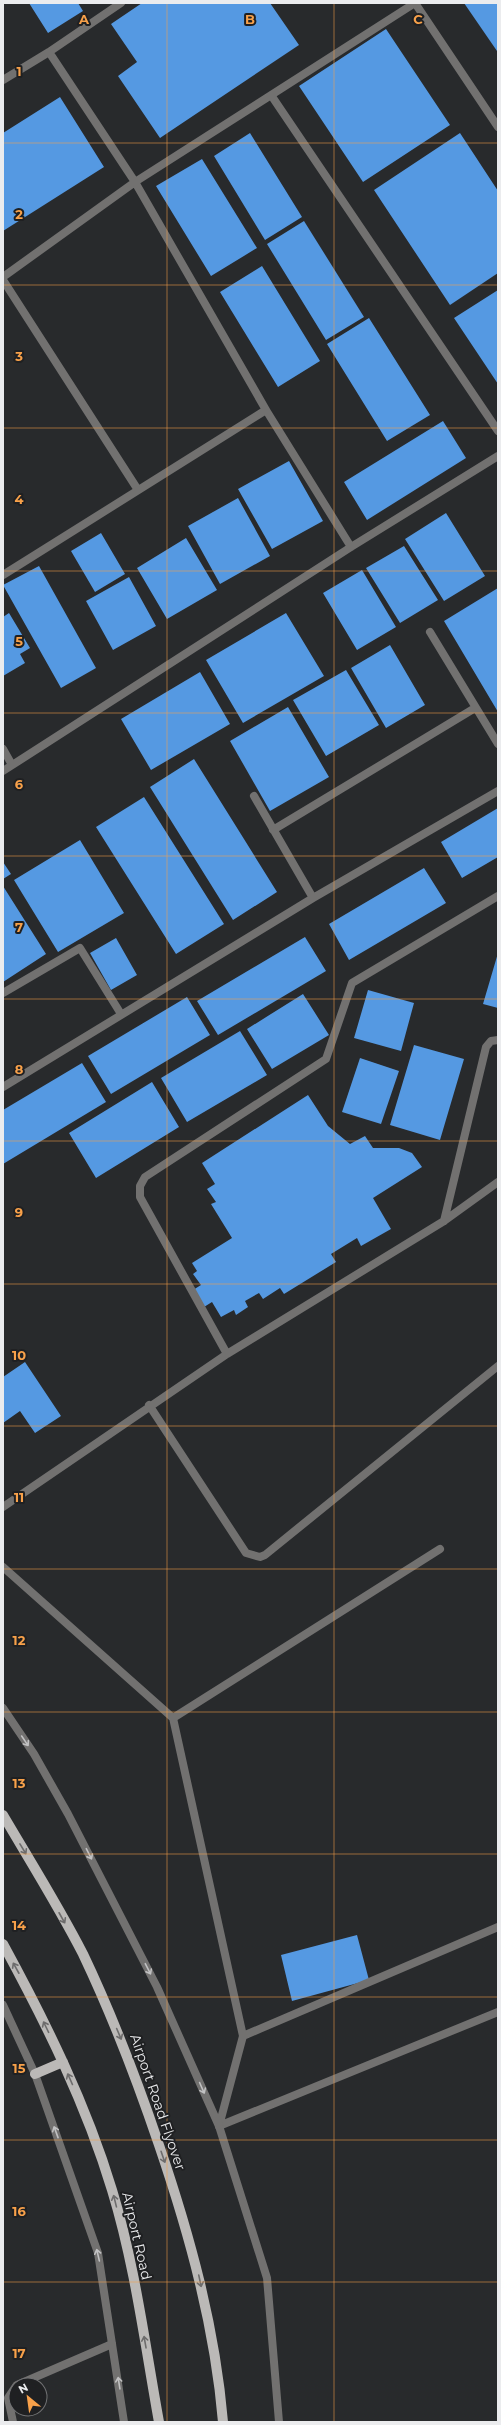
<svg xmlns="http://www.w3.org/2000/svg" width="501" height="2425" font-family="Montserrat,sans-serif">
	<rect width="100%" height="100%" fill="#282a2c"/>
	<path fill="#5599e2" d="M29,3H78L83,11L48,33Z
		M142,3H270L299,45L160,138L118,76L137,62L111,24Z
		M464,3H498V50L497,51Z
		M386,29L450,125L363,182L299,86Z
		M60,97L104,167L3,231V133Z
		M250,133L302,217L265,240L214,156Z
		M460,133L498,191V273L450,305L374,190Z
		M202,159L257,248L211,276L156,186Z
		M304,221L364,317L326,340L267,244Z
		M262,266L320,361L278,387L220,292Z
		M498,290V384L454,318Z
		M369,318L430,415L387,441L327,344Z
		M443,421L466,458L367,520L344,482Z
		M289,461L323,521L272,549L238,489Z
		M238,498L270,556L220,584L188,526Z
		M446,513L485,576L444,601L405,539Z
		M101,533L125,574L95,592L71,551Z
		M186,538L217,590L167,619L137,568Z
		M404,546L438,600L400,623L366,568Z
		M39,566L96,668L61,688L3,585Z
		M362,570L396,627L357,650L323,593Z
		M129,577L156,626L113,650L86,601Z
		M498,588V712L444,621Z
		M9,613L30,648L20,654L25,663L3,676V617Z
		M286,613L324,676L243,723L206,660Z
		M390,645L425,705L386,728L351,668Z
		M346,670L379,725L326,756L293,700Z
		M200,672L230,724L151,770L121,719Z
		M288,707L329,777L270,811L230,741Z
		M194,759L277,892L233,920L150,787Z
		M144,797L224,924L176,954L96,827Z
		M498,808V857L462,878L441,842Z
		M80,840L124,913L58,952L14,880Z
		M3,862L11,874L3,879Z
		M424,868L446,903L349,960L329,924Z
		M3,886L46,954L3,982Z
		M305,937L326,971L218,1035L197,1001Z
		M116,938L137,975L111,990L90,953Z
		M498,953V1008L483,1004Z
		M368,990L414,1003L401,1051L354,1038Z
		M303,994L329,1035L272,1069L247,1029Z
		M187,997L210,1035L111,1094L88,1056Z
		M240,1031L267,1075L187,1122L161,1078Z
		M414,1045L464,1059L440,1140L390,1125Z
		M360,1058L399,1071L381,1124L342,1112Z
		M82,1063L106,1102L3,1164V1110Z
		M152,1082L179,1127L96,1178L69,1133Z
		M308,1095L328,1126L350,1144L365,1136L373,1148H399L412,1153L422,1167L373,1198L391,1229L361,1246L357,1238L331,1254L336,1262L284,1294L280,1288L263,1299L259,1293L245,1301L248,1307L236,1315L234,1310L221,1317L212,1302L204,1307L193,1290L201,1285L193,1274L197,1271L192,1263L232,1238L211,1204L216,1202L207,1189L215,1184L202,1163Z
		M25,1362L61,1416L35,1433L20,1411L3,1423V1377Z
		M357,1935L369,1980L292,2001L281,1955Z"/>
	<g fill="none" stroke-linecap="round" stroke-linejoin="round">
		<path stroke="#727170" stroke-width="8" d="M17,2385L112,2344
			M13,2422L8,2398L16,2386"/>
		<path stroke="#727170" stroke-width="8" d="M415,3L498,127
			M49,52L135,182L266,410L351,547
			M3,80L49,52L121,3
			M271,95L498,431
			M3,277L135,182L415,3
			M3,280L138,490
			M3,575L266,410
			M430,632L498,744
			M3,749L12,765
			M3,771L351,547L498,456
			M254,796L313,898
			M273,830L475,708
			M3,993L80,948L121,1014
			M3,1087L313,898L498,791
			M444,1221L486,1047L491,1041L498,1040
			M227,1354L140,1197V1186L145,1177L326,1059L352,983L498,896
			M149,1405L246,1553L260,1557L265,1555L498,1366
			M3,1507L227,1354L444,1221L498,1182
			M3,1567L173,1718L243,2036L219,2126
			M173,1718L440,1549
			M243,2036L498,1927
			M219,2126L498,2012"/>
		<path stroke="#727170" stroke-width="8" d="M3,1708L34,1754L68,1814L157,1987L219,2126L267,2278L279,2422
			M3,2005L35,2074L98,2253L124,2422"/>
		<path stroke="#bbb9b7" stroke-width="10" d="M3,1815C30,1861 59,1907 83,1954C113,2017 137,2080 159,2145C190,2236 215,2327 223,2422
			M3,1944C46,2023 86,2104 112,2190C135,2265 145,2345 159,2422
			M35,2074L63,2062"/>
	</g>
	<defs><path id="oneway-shaft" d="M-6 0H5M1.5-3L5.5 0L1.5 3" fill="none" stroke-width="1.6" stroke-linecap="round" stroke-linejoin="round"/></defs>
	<g stroke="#c1c1c2">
		<use href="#oneway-shaft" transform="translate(25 1741) rotate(56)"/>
		<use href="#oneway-shaft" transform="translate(89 1854) rotate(63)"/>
		<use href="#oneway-shaft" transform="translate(148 1969) rotate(63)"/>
		<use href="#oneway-shaft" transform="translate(202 2088) rotate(66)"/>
		<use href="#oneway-shaft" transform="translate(56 2132) rotate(-110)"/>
		<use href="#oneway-shaft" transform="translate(98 2255) rotate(-103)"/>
		<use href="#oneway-shaft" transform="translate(119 2383) rotate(-99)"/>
	</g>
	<g stroke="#6d6c6c">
		<use href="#oneway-shaft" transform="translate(23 1849) rotate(59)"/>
		<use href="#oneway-shaft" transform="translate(62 1918) rotate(61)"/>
		<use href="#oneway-shaft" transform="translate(16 1968) rotate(-119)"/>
		<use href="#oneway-shaft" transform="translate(46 2027) rotate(-116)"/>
		<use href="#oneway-shaft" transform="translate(119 2034) rotate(67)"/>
		<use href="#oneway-shaft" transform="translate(70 2079) rotate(-114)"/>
		<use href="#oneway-shaft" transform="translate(163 2157) rotate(71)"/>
		<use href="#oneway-shaft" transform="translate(115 2201) rotate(-104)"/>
		<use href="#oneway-shaft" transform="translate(200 2281) rotate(78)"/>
		<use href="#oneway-shaft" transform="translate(145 2342) rotate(-100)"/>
	</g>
	<path fill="none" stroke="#f8a14a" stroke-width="1" stroke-opacity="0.55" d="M167,3V2422M334,3V2422M3,143H498M3,285H498M3,428H498M3,571H498M3,713H498M3,856H498M3,999H498M3,1141H498M3,1284H498M3,1426H498M3,1569H498M3,1712H498M3,1854H498M3,1997H498M3,2140H498M3,2282H498"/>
	<g text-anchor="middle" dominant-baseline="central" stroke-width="4" stroke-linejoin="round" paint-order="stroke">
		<g font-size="14" fill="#ebecee" stroke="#1f2022">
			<text transform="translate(158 2102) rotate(71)">Airport Road Flyover</text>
			<text transform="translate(137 2236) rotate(77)">Airport Road</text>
		</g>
	</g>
	<g font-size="13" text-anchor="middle" font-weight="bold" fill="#f8a14a" stroke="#1f2022" stroke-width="4" stroke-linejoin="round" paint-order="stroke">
		<text x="84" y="24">A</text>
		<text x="250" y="24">B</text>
		<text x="418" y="24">C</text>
		<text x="19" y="76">1</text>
		<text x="19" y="219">2</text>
		<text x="19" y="361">3</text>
		<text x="19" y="504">4</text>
		<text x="19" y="646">5</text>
		<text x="19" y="789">6</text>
		<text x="19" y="932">7</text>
		<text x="19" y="1074">8</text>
		<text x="19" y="1217">9</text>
		<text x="19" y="1360">10</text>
		<text x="19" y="1502">11</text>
		<text x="19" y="1645">12</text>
		<text x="19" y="1788">13</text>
		<text x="19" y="1930">14</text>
		<text x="19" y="2073">15</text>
		<text x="19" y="2216">16</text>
		<text x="19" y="2358">17</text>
	</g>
	<rect width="501" height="2425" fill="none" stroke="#ebecee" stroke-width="8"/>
	<g transform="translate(28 2397) rotate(331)"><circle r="19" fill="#1f2022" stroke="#717274"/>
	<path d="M0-3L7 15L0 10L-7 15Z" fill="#f8a14a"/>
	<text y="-6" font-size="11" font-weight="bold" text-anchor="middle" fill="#ebecee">N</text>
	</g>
</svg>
